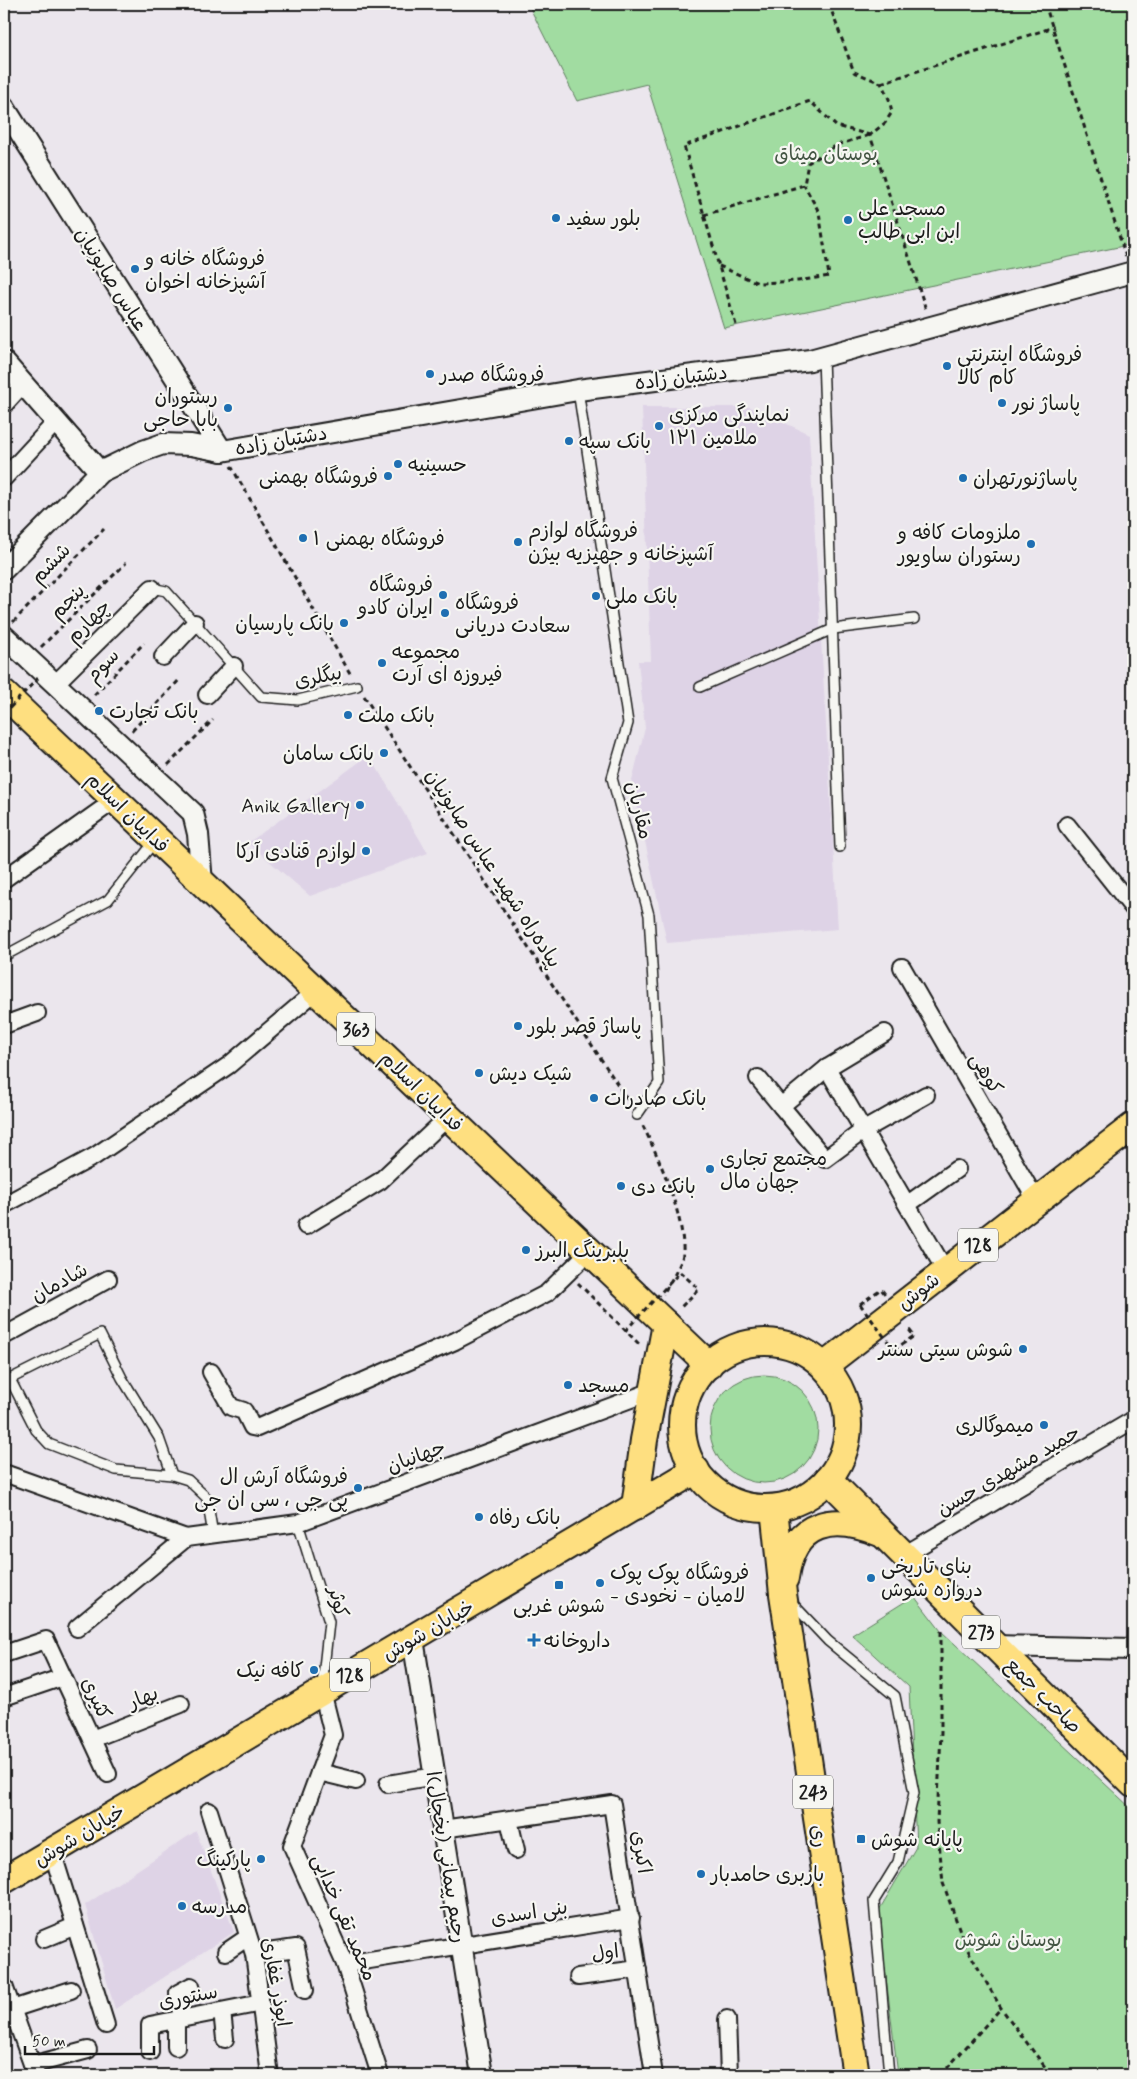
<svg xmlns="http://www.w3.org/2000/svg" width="1137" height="2079" font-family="Mynerve,'Playpen Sans Arabic',sans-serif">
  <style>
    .built { fill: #ded3e6 }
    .green { fill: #a1dca1; stroke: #5e7c5e }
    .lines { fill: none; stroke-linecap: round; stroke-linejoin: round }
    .service-casing { stroke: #1c1c1c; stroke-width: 12 }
    .minor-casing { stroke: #1c1c1c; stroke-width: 20 }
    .tertiary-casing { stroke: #1c1c1c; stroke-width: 24 }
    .primary-casing { stroke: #1c1c1c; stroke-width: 30 }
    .path { stroke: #1c1c1c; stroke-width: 3; stroke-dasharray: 5 4; stroke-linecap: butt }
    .service { stroke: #f6f6f2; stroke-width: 9 }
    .minor { stroke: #f6f6f2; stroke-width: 16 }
    .tertiary { stroke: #f6f6f2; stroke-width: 20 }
    .primary { stroke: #fedf80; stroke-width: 26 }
    .path-bridge { stroke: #1c1c1c; stroke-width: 3; stroke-dasharray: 5 4; stroke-linecap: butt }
    .poi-dot { fill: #1f6fb2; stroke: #f6f6f2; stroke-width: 2 }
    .labels { text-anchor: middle; stroke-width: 4.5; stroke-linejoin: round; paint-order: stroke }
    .shield { fill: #f6f6f2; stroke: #5d5d5c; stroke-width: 1 }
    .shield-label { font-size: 19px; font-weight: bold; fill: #1c1c1c }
    .park-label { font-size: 20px; fill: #445644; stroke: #f6f6f2 }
    .poi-label { font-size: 20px; fill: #1c1c1c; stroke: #f6f6f2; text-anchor: start }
    .street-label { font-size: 20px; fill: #1c1c1c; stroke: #f6f6f2 }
  </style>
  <rect width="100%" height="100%" fill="#ebe6ed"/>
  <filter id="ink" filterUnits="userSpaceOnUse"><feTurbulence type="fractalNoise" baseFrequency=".02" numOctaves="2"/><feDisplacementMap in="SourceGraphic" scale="10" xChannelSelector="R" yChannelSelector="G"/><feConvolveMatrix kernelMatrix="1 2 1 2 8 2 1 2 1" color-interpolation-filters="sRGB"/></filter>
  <g filter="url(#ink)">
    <g class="built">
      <path d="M642,407H750L809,434L838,929L667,943L632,781L645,728L638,661H651Z"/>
      <path d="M369,755L428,853L310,896L248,843Z"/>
      <path d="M196,1831L234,1932L115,2009L85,1905Z"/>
    </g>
    <g class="green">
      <path d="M528,4H1133V244L724,328L647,84L577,101Z"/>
      <circle cx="764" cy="1429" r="54"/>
      <path d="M914,1596L941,1631L1133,1810V2075H898L878,1912L916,1847L909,1687L852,1635Z"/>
    </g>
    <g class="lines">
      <defs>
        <g id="service">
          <path d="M823,357L840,847"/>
          <path d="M578,390L628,723L612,778L649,915L659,1083L637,1115"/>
          <path d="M152,588L166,591L261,697L298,700L357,686"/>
          <path d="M700,687L833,629L914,619"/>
          <path d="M4,956L108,900L155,841"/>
          <path d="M172,1475L159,1438L122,1378L100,1334L10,1379L36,1430L49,1444L116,1470L172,1475L188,1480L207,1498L213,1535"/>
          <path d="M298,1523L329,1622L322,1686"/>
          <path d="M792,1603L828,1641L895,1696L914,1793L898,1862L874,1901L889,2075"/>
        </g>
        <g id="minor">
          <path d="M4,405L23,384"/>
          <path d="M4,478L55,423"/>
          <path d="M163,657L195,623"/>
          <path d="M55,684L152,588"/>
          <path d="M207,695L234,666"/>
          <path d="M1067,825L1133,908"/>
          <path d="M4,879L115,800"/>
          <path d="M902,967L1036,1200"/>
          <path d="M4,1025L37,1013"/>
          <path d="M885,1033L827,1068L781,1106L825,1159L864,1130L926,1095"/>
          <path d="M827,1068L945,1270"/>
          <path d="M758,1078L781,1106"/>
          <path d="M908,1204L957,1169"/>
          <path d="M4,1205L95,1156L229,1065L316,991"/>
          <path d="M306,1226L380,1181L448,1117"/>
          <path d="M4,1336L108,1279"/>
          <path d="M211,1372L231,1407L244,1411L252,1427L257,1428L455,1341L547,1293L590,1251"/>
          <path d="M4,1473L186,1538L298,1523L655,1390"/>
          <path d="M904,1555L1133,1420"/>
          <path d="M77,1628L186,1538"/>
          <path d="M4,1654L46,1640L108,1774"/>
          <path d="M322,1691L333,1735L292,1846L345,1964L380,2075"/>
          <path d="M4,1697L63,1677"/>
          <path d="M92,1739L181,1704"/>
          <path d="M319,1772L356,1781"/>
          <path d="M388,1784L435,1776"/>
          <path d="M209,1811L254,1954L270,2075"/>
          <path d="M509,1820L516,1850"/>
          <path d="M443,1829L612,1804L654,2075"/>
          <path d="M52,1851L106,2025"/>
          <path d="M44,1939L75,1926"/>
          <path d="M226,1952L248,1937"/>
          <path d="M254,1954L296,1948L305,1990"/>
          <path d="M345,1964L631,1918"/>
          <path d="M578,1977L638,1969"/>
          <path d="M4,1986L36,2075"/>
          <path d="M12,2009L71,1990"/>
          <path d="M222,2011L225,2039"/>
          <path d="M182,2018L178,1993L191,1986"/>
          <path d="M727,2019L729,2075"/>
          <path d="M176,2020V2047"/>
          <path d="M150,2052V2025L261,2003"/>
          <path d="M32,2065L88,2050"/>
        </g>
        <g id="tertiary">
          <path d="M4,107L222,451"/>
          <path d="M4,362L100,472"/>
          <path d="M4,569L100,472L143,451L163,444L191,445L222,451L578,390L810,360L1133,272"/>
          <path d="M4,636L193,813L198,834L202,883"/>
          <path d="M413,1639L482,2075"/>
          <path d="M995,1646L1133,1649"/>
        </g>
        <g id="primary">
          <path d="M4,694L709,1365"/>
          <circle cx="765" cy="1425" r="83"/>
          <path d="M824,1366L1133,1126"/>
          <path d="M828,1479L1133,1784"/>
          <path d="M635,1507L644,1440L666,1324"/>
          <path d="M774,1508L783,1594L856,2075"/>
          <path d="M785,1578C793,1520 834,1514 880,1533"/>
          <path d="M4,1880L696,1470"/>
        </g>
      </defs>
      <use href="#service" class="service-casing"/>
      <use href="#minor" class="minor-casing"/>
      <use href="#tertiary" class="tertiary-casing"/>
      <use href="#primary" class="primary-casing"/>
      <g class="path">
        <path d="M829,4L854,72L881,83L889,99L892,112L885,123L870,135L926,310"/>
        <path d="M1045,4L1126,257"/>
        <path d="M881,83L1054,27"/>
        <path d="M704,215L804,185L808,163L837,145L870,135"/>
        <path d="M719,266L758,283L798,281L829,276L819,212L804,185"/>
        <path d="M736,325L684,146L810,101L836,126L870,135"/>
        <path d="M231,466L351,675"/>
        <path d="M13,622L104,529"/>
        <path d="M41,647L126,563"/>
        <path d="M94,695L144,643"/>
        <path d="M364,696L631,1105"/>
        <path d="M132,731L180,679"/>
        <path d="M168,765L213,720"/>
        <path d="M643,1126C659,1158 685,1217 683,1253C683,1263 668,1285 663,1294"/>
        <path d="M680,1272L699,1289L680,1308"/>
        <path d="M578,1283L641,1346"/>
        <path d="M860,1304L881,1289L885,1294"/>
        <path d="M894,1350L914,1336L907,1327"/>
        <path d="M941,1631V1732L937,1822L943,1883L965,1945L1001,2008L1051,2075"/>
        <path d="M941,2075L1001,2008"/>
      </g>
      <use href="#service" class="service"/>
      <use href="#minor" class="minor"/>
      <use href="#tertiary" class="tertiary"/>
      <use href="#primary" class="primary"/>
      <g class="path-bridge">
        <path d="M4,714L38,678"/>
        <path d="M860,1304L894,1350"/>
        <path d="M625,1331L680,1272"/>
      </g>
    </g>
  </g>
  <g class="poi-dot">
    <circle cx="556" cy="218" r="5"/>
    <circle cx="848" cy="220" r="5"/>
    <circle cx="135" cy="269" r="5"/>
    <circle cx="947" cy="366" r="5"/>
    <circle cx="430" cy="374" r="5"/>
    <circle cx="1002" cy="403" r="5"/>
    <circle cx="228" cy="408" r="5"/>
    <circle cx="659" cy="426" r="5"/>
    <circle cx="569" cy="441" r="5"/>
    <circle cx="398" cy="464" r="5"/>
    <circle cx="388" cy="476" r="5"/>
    <circle cx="963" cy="478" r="5"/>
    <circle cx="303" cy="538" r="5"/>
    <circle cx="518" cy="542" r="5"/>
    <circle cx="1031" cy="544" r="5"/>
    <circle cx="443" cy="595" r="5"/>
    <circle cx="596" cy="596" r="5"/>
    <circle cx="445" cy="613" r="5"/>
    <circle cx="344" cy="623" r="5"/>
    <circle cx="382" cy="663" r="5"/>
    <circle cx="99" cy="711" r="5"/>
    <circle cx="348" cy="715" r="5"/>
    <circle cx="384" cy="753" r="5"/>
    <circle cx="360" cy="805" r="5"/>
    <circle cx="366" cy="851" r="5"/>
    <circle cx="518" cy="1026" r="5"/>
    <circle cx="479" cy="1073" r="5"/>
    <circle cx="594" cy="1098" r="5"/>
    <circle cx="710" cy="1169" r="5"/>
    <circle cx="621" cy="1186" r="5"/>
    <circle cx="526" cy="1250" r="5"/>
    <circle cx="1023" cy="1349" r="5"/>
    <circle cx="568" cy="1385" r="5"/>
    <circle cx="1044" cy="1425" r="5"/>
    <circle cx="358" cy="1488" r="5"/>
    <circle cx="479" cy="1517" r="5"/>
    <circle cx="871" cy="1578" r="5"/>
    <circle cx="600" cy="1583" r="5"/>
    <rect x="554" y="1580" width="10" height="10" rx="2.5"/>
    <path d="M531.5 1632.5h5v5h5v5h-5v5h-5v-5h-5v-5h5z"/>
    <circle cx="314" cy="1670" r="5"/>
    <rect x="856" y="1834" width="10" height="10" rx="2.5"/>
    <circle cx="261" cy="1859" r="5"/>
    <circle cx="701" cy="1874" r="5"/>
    <circle cx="182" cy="1906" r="5"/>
  </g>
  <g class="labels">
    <g class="shield">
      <rect x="337" y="1012.5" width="38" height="33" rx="4"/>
      <rect x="958" y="1228.5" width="40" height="33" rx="4"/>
      <rect x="962" y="1615.5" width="38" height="33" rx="4"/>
      <rect x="330" y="1658.5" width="40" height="33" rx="4"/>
      <rect x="793" y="1775.5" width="40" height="33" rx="4"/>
    </g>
    <g class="shield-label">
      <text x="356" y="1036">363</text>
      <text x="978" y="1252">128</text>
      <text x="981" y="1639">273</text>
      <text x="350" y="1682">128</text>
      <text x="813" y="1799">243</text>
    </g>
    <g class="park-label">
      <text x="826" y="160">بوستان میثاق</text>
      <text x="1008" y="1946">بوستان شوش</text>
    </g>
    <g class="poi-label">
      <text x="858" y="215">مسجد علی<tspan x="858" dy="23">ابن ابی طالب</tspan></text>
      <text x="566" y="225">بلور سفید</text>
      <text x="145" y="265">فروشگاه خانه و<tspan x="145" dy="23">آشپزخانه اخوان</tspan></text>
      <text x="957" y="361">فروشگاه اینترنتی<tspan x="957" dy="23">کام کالا</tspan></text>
      <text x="440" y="381">فروشگاه صدر</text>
      <text x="218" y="403" text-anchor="end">رستوران<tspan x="218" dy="23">بابا حاجی</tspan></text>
      <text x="1012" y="410">پاساژ نور</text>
      <text x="669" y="421">نمایندگی مرکزی<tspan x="669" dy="23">ملامین ۱۲۱</tspan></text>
      <text x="579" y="448">بانک سپه</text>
      <text x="408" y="471">حسینیه</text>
      <text x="378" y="483" text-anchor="end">فروشگاه بهمنی</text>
      <text x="973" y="485">پاساژنورتهران</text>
      <text x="528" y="537">فروشگاه لوازم<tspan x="528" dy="23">آشپزخانه و جهیزیه بیژن</tspan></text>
      <text x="1021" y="539" text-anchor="end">ملزومات کافه و<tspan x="1021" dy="23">رستوران ساویور</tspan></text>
      <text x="313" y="545">فروشگاه بهمنی ۱</text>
      <text x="433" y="591" text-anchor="end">فروشگاه<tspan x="433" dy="23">ایران کادو</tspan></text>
      <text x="606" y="603">بانک ملی</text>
      <text x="455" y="609">فروشگاه<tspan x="455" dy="23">سعادت دریانی</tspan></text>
      <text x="334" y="630" text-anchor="end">بانک پارسیان</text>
      <text x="392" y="658">مجموعه<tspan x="392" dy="23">فیروزه ای آرت</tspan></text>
      <text x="109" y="718">بانک تجارت</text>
      <text x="358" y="722">بانک ملت</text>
      <text x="374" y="760" text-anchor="end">بانک سامان</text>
      <text x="350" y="812" text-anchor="end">Anik Gallery</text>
      <text x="356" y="858" text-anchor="end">لوازم قنادی آرکا</text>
      <text x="528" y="1033">پاساژ قصر بلور</text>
      <text x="489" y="1080">شیک دیش</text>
      <text x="604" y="1105">بانک صادرات</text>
      <text x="720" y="1165">مجتمع تجاری<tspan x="720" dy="23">جهان مال</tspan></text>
      <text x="631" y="1193">بانک دی</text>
      <text x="536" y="1257">بلبرینگ البرز</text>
      <text x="1013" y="1356" text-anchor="end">شوش سیتی سنتر</text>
      <text x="578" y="1392">مسجد</text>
      <text x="1034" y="1432" text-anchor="end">میموگالری</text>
      <text x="348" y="1483" text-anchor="end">فروشگاه آرش ال<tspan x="348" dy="23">پی جی ، سی ان جی</tspan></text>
      <text x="489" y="1524">بانک رفاه</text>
      <text x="881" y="1573">بنای تاریخی<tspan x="881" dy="23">دروازه شوش</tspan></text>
      <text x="610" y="1579">فروشگاه پوک پوک<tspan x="610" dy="23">- لاميان - نخودی</tspan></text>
      <text x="559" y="1612" text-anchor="middle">شوش غربی</text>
      <text x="544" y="1647">داروخانه</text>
      <text x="304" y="1677" text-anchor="end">کافه نیک</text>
      <text x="871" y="1846">پایانه شوش</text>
      <text x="251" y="1866" text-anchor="end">پارکینگ</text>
      <text x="711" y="1881">باربری حامدبار</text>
      <text x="192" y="1913">مدرسه</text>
    </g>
    <g class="street-label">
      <text transform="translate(112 279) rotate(58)" y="7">عباس صابونیان</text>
      <text transform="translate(681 377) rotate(-7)" y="7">دشتبان زاده</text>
      <text transform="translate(281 440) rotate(-10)" y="7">دشتبان زاده</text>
      <text transform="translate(50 563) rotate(-46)" y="7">ششم</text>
      <text transform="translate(67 601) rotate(-45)" y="7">پنجم</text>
      <text transform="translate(88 621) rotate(-45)" y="7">چهارم</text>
      <text transform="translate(102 665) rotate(-46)" y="7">سوم</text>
      <text transform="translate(318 676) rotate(-11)" y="7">بیگلری</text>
      <text transform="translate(640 810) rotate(76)" y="7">مقاریان</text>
      <text transform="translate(128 812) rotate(44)" y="7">فداییان اسلام</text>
      <text transform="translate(494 868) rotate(57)" y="7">پیاده‌راه شهید عباس صابونیان</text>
      <text transform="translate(987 1073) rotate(60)" y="7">کوهی</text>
      <text transform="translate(422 1091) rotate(44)" y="7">فداییان اسلام</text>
      <text transform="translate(59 1282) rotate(-29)" y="7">شادمان</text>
      <text transform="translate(918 1291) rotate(-38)" y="7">شوش</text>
      <text transform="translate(416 1456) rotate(-20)" y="7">جهانیان</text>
      <text transform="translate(1008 1470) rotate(-30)" y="7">حمید مشهدی حسن</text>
      <text transform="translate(339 1602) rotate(77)" y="7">کوثر</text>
      <text transform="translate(428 1630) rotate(-30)" y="7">خیابان شوش</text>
      <text transform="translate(1044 1695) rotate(45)" y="7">صاحب جمع</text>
      <text transform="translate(143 1697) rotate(-22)" y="7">بهار</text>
      <text transform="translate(97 1698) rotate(65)" y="7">کثیری</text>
      <text transform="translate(79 1835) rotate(-31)" y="7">خیابان شوش</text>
      <text transform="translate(820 1836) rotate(81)" y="7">ری</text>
      <text transform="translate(642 1852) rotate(81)" y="7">اکبری</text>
      <text transform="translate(447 1857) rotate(81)" y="7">رحیم پیمانی (یخچال)ا</text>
      <text transform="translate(529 1912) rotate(-9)" y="7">بنی اسدی</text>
      <text transform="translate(345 1917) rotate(67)" y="7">محمد تقی خدایی</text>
      <text transform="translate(605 1952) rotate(-7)" y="7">اول</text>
      <text transform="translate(277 1982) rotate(80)" y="7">ابوذر غفاری</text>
      <text transform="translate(188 1996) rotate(-11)" y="7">سنتوری</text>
    </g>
  </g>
  <rect width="1137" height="2079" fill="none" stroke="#f6f6f2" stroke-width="20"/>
  <rect x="10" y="10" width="1117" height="2059" fill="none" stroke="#1c1c1c" stroke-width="2" filter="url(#ink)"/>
  <path d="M25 2046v8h129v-8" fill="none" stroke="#1c1c1c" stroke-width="2.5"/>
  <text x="32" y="2046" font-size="15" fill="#1c1c1c" stroke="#f6f6f2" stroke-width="4" paint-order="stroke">50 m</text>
</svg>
